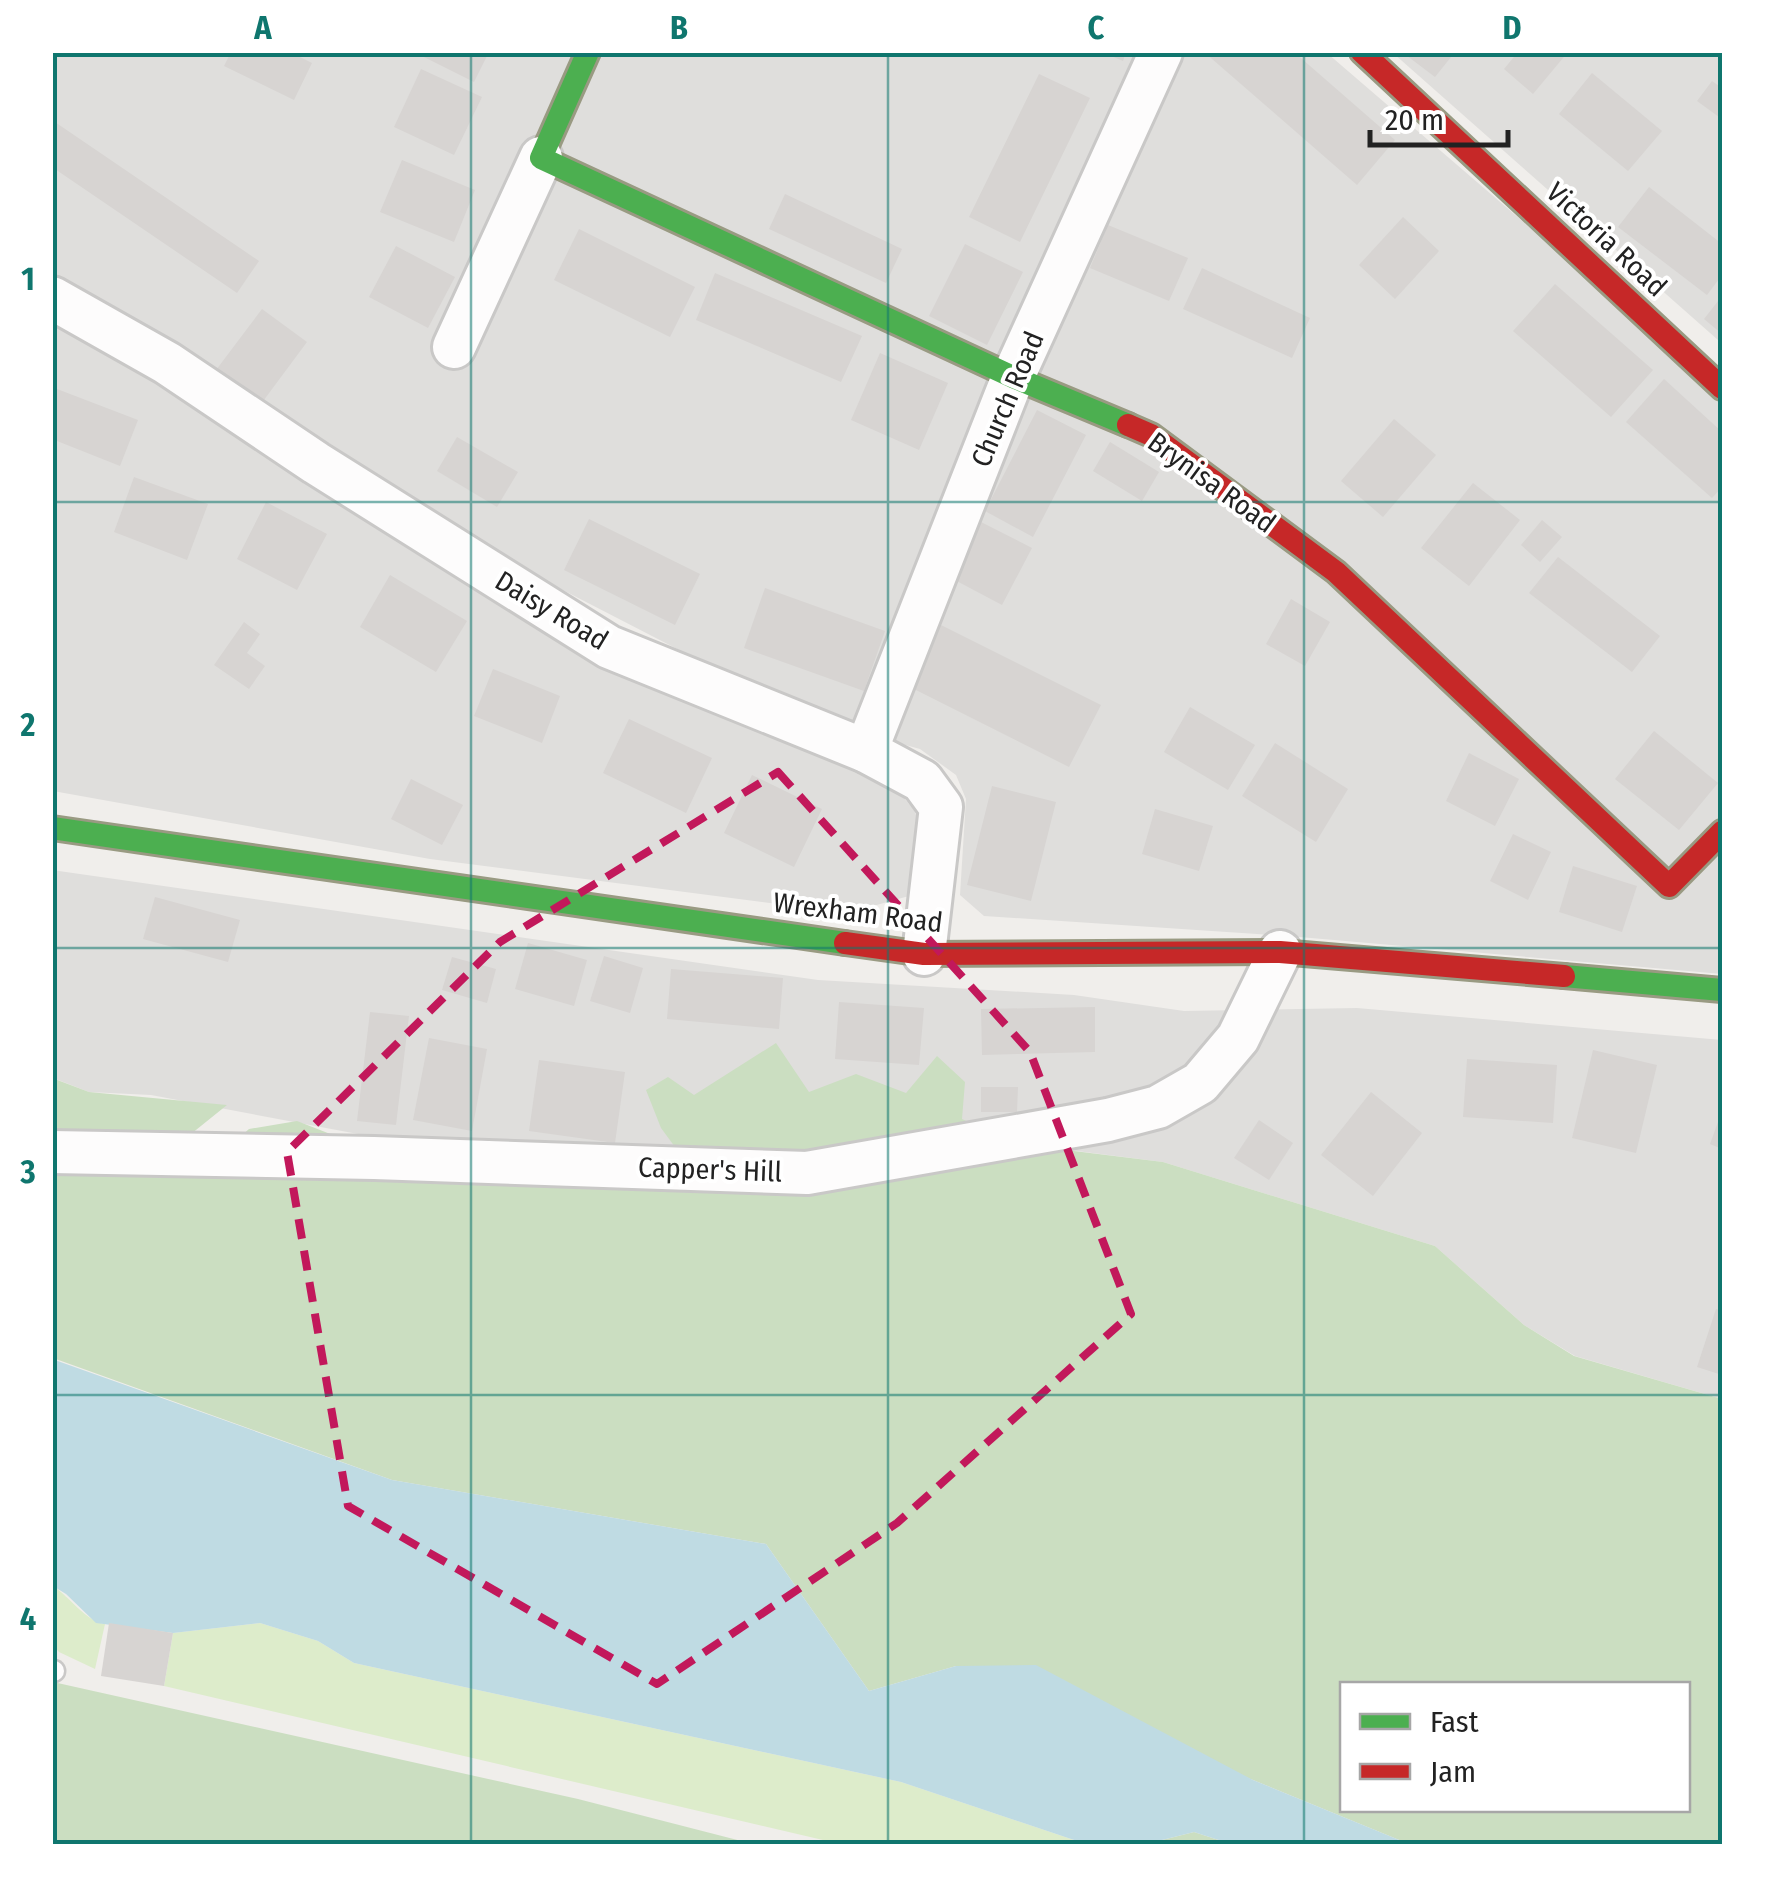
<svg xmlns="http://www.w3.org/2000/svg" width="1775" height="1897" font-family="'Fira Sans Condensed',sans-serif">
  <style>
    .residential { fill: #dfdedc }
    .grass { fill: #ddeccb }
    .forest { fill: #cbdec1; fill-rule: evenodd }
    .water { fill: #bfdbe3 }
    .building { fill: #d7d4d2 }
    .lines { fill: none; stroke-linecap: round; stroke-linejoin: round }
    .lane-casing { stroke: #c9c8c7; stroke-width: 25 }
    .street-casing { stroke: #c9c8c7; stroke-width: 48 }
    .fast-casing { stroke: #999a82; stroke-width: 28 }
    .jam-casing { stroke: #999a82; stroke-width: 28 }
    .lane { stroke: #fdfcfc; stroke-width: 20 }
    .street { stroke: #fdfcfc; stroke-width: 42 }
    .fast { stroke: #4caf50; stroke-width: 22 }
    .jam { stroke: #c62828; stroke-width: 22 }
    .marked { fill: none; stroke: #c2185b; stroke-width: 8; stroke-dasharray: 20 12; stroke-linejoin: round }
    .grid { fill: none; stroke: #0f766e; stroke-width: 2.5; stroke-opacity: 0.55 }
    .labels { text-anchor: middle; stroke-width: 8; stroke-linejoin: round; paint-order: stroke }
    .street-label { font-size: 28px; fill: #222; stroke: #fff }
    .neatline { fill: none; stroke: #0f766e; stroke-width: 4 }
    .grid-label { font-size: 32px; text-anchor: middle; font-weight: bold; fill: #0f766e }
  </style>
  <rect width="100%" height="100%" fill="#f0eeeb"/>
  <g class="residential">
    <path d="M53,53H1327L1621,306L1722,400V974L1288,936L984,916L960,895L966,799L956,775L920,749L815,720L493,554L53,279Z"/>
    <path d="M1393,53H1722V344L1718,340Z"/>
    <path d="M52,315L663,686L898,791L915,811L920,831L916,894L848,913L430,859L53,791Z"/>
    <path d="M52,870L818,980L1074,995L1184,1011L1357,1008L1722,1040V1399L1575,1356L1524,1325L1435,1246L1163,1162L848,1122L641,1152L374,1137L151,1095L89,1092L53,1078Z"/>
  </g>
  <g class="grass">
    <path d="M53,1586C70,1597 85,1621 105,1624L95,1669L59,1652L53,1645Z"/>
    <path d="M260,1623L318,1641L354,1663L901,1782L1086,1844H840L164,1686L173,1633Z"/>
  </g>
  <g class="forest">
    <path d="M776,1043L809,1092L856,1074L906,1093L937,1056L965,1082L962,1119L1017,1144L1163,1162L1435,1246L1524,1325L1574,1356L1722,1399V1844H1409L1253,1780L956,1666L869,1691L766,1544L392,1480L53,1358L52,1078L89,1092L227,1105L191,1134L207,1166L249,1129L297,1121L338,1137L411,1180L443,1139L657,1185L700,1181L661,1128L646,1090L668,1077L694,1095ZM1342,1684H1688V1810H1342Z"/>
    <path d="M53,1682L578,1799L753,1844H53Z"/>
    <path d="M1194,1832L1231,1844H1146Z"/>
  </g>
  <path class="water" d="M52,1359L392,1480L766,1544L869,1691L956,1666L1036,1665L1253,1780L1409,1844H1231L1194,1832L1146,1844H1086L901,1782L354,1663L318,1641L260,1623L173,1633L96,1623L66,1594L53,1586Z"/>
  <g class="building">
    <path d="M231,52H290L312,63L294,100L224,66Z"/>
    <path d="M414,52H489L474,82Z"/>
    <path d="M1102,52H1126L1123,61Z"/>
    <path d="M1204,52H1294L1395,140L1357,185Z"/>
    <path d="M1402,52H1455L1435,77Z"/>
    <path d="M1518,52H1568L1533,94L1504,69Z"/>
    <path d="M421,69L482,97L454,155L394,127Z"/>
    <path d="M1592,73L1662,131L1628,171L1559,114Z"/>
    <path d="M1039,74L1090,98L1020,242L969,217Z"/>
    <path d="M1712,81L1722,88V112L1719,117L1697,101Z"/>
    <path d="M52,120L259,261L237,293L52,167Z"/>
    <path d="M402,160L475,190L454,242L380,212Z"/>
    <path d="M1649,187L1722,244V275L1707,295L1618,227Z"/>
    <path d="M785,194L902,249L886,283L769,229Z"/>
    <path d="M1403,217L1439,251L1395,299L1359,265Z"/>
    <path d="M1108,225L1188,258L1169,301L1090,268Z"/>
    <path d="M579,229L695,287L670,337L554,280Z"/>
    <path d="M965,244L1023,272L987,345L929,316Z"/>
    <path d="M396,246L455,277L428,328L369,297Z"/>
    <path d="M1202,268L1310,318L1292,358L1183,309Z"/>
    <path d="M715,273L862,336L841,382L696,320Z"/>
    <path d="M1555,284L1653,370L1611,417L1513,331Z"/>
    <path d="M1722,296V334L1704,319Z"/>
    <path d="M262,309L307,342L255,412L210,378Z"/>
    <path d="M880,353L948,383L919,450L851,420Z"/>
    <path d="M1664,379L1722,432V487L1712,498L1626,422Z"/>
    <path d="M57,389L138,420L120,466L52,439V401Z"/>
    <path d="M1037,410L1086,435L1033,537L985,511Z"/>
    <path d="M1394,419L1436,455L1383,517L1341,481Z"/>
    <path d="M457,437L518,472L497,507L437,471Z"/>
    <path d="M1110,442L1159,472L1142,501L1093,471Z"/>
    <path d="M134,477L208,504L187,560L114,532Z"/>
    <path d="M1473,483L1520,520L1469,586L1421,548Z"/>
    <path d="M266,502L327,534L297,590L237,559Z"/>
    <path d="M589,519L700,574L675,625L564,570Z"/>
    <path d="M1542,520L1562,537L1540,562L1521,545Z"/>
    <path d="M981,522L1032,548L1002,605L951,578Z"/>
    <path d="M1558,557L1660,636L1632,672L1529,593Z"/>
    <path d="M390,575L467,621L436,672L360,627Z"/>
    <path d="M765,588L885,631L864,691L744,648Z"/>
    <path d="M1291,599L1330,622L1305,666L1266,644Z"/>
    <path d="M933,621L1101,705L1069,767L902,683Z"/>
    <path d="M244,622L260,634L247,653L265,666L249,689L214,665Z"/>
    <path d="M493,669L560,696L542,743L474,716Z"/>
    <path d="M1190,707L1255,745L1228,790L1164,752Z"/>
    <path d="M629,719L712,758L686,813L603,773Z"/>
    <path d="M1654,731L1718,783L1679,830L1615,779Z"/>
    <path d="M1275,743L1348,789L1316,842L1242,796Z"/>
    <path d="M1469,753L1519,779L1495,826L1446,801Z"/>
    <path d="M752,775L822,809L794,867L724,833Z"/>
    <path d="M411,779L463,805L442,845L391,819Z"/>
    <path d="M992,786L1056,802L1031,901L967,885Z"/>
    <path d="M1155,809L1213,826L1199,871L1142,854Z"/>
    <path d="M1513,834L1551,852L1528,900L1490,881Z"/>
    <path d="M1573,866L1637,886L1622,932L1559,912Z"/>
    <path d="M155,897L240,920L228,962L143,939Z"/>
    <path d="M528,943L587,960L574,1006L515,989Z"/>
    <path d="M604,956L643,968L630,1013L590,1001Z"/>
    <path d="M452,957L496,969L487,1003L442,990Z"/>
    <path d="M671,969L783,978L779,1029L667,1019Z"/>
    <path d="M839,1002L924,1008L919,1065L835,1059Z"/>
    <path d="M1095,1007V1052L982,1055L981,1009Z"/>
    <path d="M370,1012L409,1016L396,1125L357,1121Z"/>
    <path d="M429,1038L487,1049L472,1131L413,1120Z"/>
    <path d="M1593,1050L1657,1065L1636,1153L1572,1138Z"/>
    <path d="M1467,1059L1557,1065L1553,1123L1463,1117Z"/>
    <path d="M539,1060L625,1072L615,1143L529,1131Z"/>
    <path d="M981,1087H1018L1017,1112H981Z"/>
    <path d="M1371,1092L1422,1133L1373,1196L1321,1155Z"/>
    <path d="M1722,1111V1149L1710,1144Z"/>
    <path d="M1259,1120L1293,1143L1269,1180L1234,1158Z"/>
    <path d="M1716,1309L1722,1311V1375L1697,1367Z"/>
    <path d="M109,1623L173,1633L164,1686L101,1676Z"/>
  </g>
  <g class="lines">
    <defs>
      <path id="lane" d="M52,1671H54"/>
      <g id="street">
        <path d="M52,298L167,363L316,463L609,647L866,751L922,781L941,807L924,954"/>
        <path d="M454,347L541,158"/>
        <path d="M866,751L1013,377L1161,52"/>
        <path d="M52,1152L374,1158L807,1173L1108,1120L1158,1107L1200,1083L1238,1038L1280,952"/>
      </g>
      <g id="fast">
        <path d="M588,52L541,158L1013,377L1128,425"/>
        <path d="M52,828L845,943"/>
        <path d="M1564,976L1722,990"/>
      </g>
      <g id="jam">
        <path d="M1362,52L1722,388"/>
        <path d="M1128,425L1151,435L1336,572L1669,886L1722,832"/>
        <path d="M845,943L924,954L1280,952L1564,976"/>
      </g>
    </defs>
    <use href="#lane" class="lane-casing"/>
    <use href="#street" class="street-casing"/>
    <use href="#fast" class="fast-casing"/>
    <use href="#jam" class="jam-casing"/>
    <use href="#lane" class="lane"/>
    <use href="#street" class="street"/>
    <use href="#fast" class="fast"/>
    <use href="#jam" class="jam"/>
  </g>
  <path class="marked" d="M778,772L1030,1052L1131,1314L897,1523L657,1684L348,1506L287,1152L500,942Z"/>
  <path class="grid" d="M471,52V1844M888,52V1844M1304,52V1844M52,502H1722M52,948H1722M52,1395H1722"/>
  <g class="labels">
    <g class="street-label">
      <text transform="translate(1607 239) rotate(43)" y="10">Victoria Road</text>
      <text transform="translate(1007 399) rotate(-67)" y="10">Church Road</text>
      <text transform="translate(1212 482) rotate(36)" y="10">Brynisa Road</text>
      <text transform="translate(552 610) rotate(31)" y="10">Daisy Road</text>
      <text transform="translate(858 912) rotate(7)" y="10">Wrexham Road</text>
      <text transform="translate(710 1169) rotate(2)" y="10">Capper's Hill</text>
    </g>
  </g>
  <rect width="1775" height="1897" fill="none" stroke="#ffffff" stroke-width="110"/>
  <rect x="1340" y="1682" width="350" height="130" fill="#ffffff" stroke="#a7a7a7" stroke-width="2.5"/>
  <rect x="1360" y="1714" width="50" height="15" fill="#4caf50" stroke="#a7a7a7" stroke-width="2.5"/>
  <text x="1430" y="1732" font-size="30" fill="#222222">Fast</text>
  <rect x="1360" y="1764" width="50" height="15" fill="#c62828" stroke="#a7a7a7" stroke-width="2.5"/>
  <text x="1430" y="1782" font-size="30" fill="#222222">Jam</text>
  <path d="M1370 130v15h138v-15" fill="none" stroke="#222222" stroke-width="5"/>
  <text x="1385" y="130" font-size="30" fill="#222222" stroke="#ffffff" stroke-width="8" paint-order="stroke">20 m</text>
  <rect x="55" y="55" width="1665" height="1787" class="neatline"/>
  <g class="grid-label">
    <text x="263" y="39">A</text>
    <text x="679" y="39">B</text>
    <text x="1096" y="39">C</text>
    <text x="1512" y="39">D</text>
    <text x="28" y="290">1</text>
    <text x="28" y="736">2</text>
    <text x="28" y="1183">3</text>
    <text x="28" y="1630">4</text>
  </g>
</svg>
